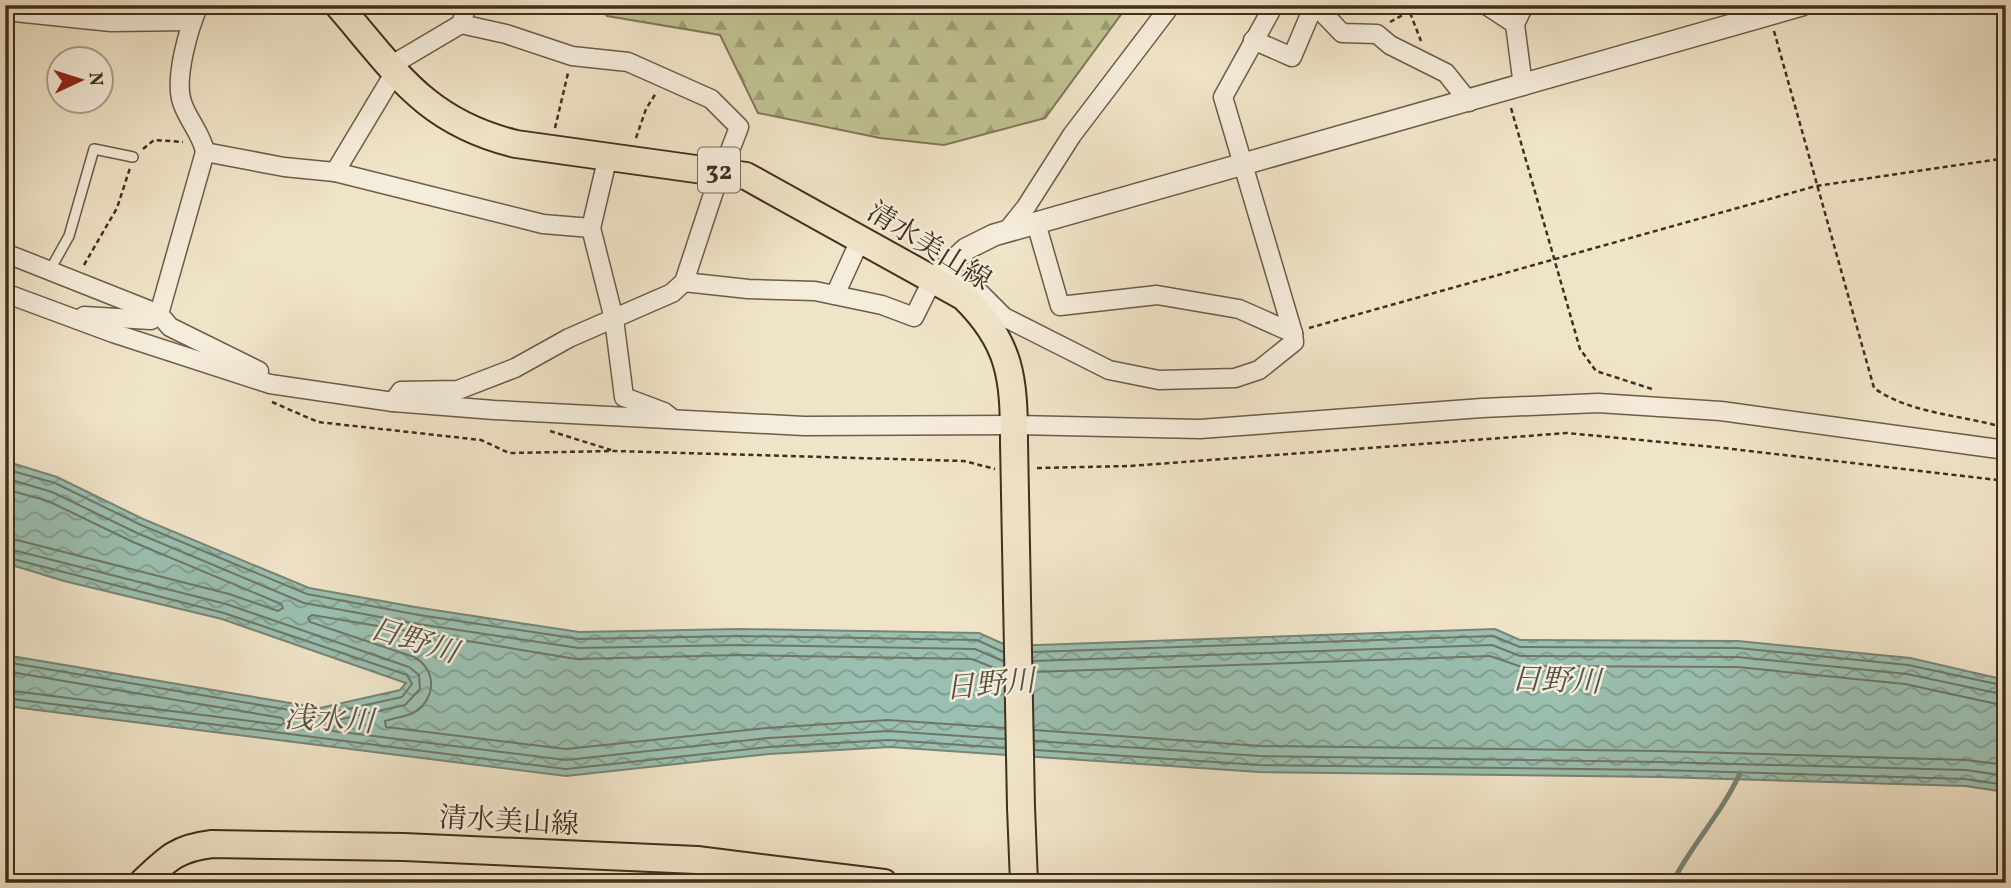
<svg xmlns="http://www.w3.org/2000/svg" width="2011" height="888" font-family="Vollkorn,'Noto Serif JP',serif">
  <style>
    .forest { fill: url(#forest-firs); stroke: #807858; stroke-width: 2 }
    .water { fill: url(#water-waves); stroke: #778575; stroke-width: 2 }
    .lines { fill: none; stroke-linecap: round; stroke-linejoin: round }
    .shore { stroke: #6e7766; stroke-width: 2 }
    .stream { stroke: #778575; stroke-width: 5 }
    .service-casing { stroke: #6c5c48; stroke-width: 12 }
    .minor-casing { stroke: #6c5c48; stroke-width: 21 }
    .tertiary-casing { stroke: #6c5c48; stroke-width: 24 }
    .primary-casing { stroke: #402f1d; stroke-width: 30 }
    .path { stroke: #402f1d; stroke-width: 2.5; stroke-dasharray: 5 3.5; stroke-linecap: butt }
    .service { stroke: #f5eddb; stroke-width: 9 }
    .minor { stroke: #f5eddb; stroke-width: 18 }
    .tertiary { stroke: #f5eddb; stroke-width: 21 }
    .primary { stroke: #f0e4c8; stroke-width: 26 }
    .primary-bridge-casing { stroke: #402f1d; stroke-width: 30; stroke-linecap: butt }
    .primary-bridge { stroke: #f0e4c8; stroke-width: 26 }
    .labels { text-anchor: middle; stroke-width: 5; stroke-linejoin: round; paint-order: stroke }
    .shield { fill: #f5eddb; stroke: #766856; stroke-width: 2 }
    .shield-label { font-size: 26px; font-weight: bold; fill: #402f1d }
    .street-label { font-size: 28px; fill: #402f1d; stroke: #f5eddb }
    .water-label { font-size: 30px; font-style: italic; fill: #575342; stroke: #f5eddb }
  </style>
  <defs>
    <pattern id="forest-firs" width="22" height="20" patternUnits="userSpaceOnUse" patternTransform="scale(1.75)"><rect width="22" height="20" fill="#c0c292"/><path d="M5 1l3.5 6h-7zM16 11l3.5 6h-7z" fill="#9d9e77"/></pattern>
    <pattern id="water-waves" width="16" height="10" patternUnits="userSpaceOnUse" patternTransform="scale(1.75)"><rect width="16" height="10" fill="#9bbfb0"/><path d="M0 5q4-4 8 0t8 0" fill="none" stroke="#809c8f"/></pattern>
  </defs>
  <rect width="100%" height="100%" fill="#f0e4c8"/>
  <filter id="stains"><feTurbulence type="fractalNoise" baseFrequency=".00286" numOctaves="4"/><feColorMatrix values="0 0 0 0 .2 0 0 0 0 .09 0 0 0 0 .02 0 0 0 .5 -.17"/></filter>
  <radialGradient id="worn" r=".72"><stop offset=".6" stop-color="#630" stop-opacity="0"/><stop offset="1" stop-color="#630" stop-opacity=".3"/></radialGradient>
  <path class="forest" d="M598,5H1128L1045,118L944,145L880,138L758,113L720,35L607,16Z"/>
  <path class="water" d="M5,461L57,477L143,519L309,588L421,608L579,632L740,629L979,633L1008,646L1495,629L1520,640L1738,641L1910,658L2006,680V792L1965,786L1659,777L1259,772L890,747L769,754L566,776L21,708L5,705V655L320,708L400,690L406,683L222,619L64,581L5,563Z"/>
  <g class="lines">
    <g class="shore">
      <path d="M5,469L55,483L141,525L307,594L419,615L579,639L740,636L977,640L1003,652"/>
      <path d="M5,478L52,492L137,533L304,603L418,624L579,648L740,645L975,649L1003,661"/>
      <path d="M5,489L48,501L133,542L281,604L283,608L278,611L229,594L5,537"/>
      <path d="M5,548L226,604L409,667L419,675L420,689L405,705L324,723L322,727L325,730L566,760L768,738L888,731L1005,739"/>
      <path d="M5,557L224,613L407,675L412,684L402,697L320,715L5,662"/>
      <path d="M1033,652L1493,636L1520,647L1738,648L1908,665L2006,686"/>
      <path d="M1033,661L1492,645L1520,656L1737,657L1907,674L2006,695"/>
      <path d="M5,671L282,718L285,722L281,725L5,690"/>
      <path d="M1004,672L972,659L740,655L576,659L312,615L308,618L310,622L414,657C438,670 436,700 413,713C404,717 394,718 385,721L386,727L566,749L767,728L888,720L1005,728"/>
      <path d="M1033,672L1490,656L1519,666L1737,667L1905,684L2006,706"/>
      <path d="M5,698L566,769L768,747L889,740L1005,748"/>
      <path d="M1034,730L1261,746L1659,751L1966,760L2006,765"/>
      <path d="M1035,741L1260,756L1659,762L1966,770L2006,776"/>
      <path d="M1035,750L1260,765L1659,770L1965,779L2006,785"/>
    </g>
    <path class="stream" d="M1672,883C1692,844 1722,813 1740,773"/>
    <defs>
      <path id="service" d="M50,270L69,236L94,149L133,157"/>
      <g id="minor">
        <path d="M199,5C189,27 174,78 182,102C187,119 202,134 205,152L159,314L170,327L259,371"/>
        <path d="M1315,5L1342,33L1377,34L1390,45L1446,73L1469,102"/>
        <path d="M1486,5L1515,24"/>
        <path d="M5,11L111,22L192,21"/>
        <path d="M461,24L506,34L572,56L628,62L711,99L739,127L724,166"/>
        <path d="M1253,40L1292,57L1314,5"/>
        <path d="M390,66L461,24L467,5"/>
        <path d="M1523,86L1515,24L1524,5"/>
        <path d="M205,152L284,167L335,172L389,82L397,74"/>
        <path d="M335,172L543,224L591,228L614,319L624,397L664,412L673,419"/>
        <path d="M1036,223L1060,306L1157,295L1239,309L1293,333L1223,97L1274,5"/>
        <path d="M591,228L608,156"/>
        <path d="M1006,232L1026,207L1072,135L1171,5"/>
        <path d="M5,253L159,314"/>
        <path d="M684,282L748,289L815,291L882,305L914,317L933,279H958L980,293L1004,317L1109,370L1159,380L1235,378L1259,370L1294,342L1293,333"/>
        <path d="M5,293L113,333L270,384L393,402L494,410L804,426L1014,425L1200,429L1482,408L1598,403L1721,411L2006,450"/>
        <path d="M835,295L861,238"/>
        <path d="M84,316L151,320L159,314"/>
        <path d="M393,402L401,391L458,390L515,368L569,338L672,293L684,282L721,170"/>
      </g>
      <path id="tertiary" d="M933,279L966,249L994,235L1802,5"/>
      <g id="primary">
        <path d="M338,5C396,72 425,122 516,144L746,176L964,297C1011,343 1014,378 1014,442"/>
        <path d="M1021,807L1024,883"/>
        <path d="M142,883C167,859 177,848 212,844L404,847L697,860L884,883"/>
      </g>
    </defs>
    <use href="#service" class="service-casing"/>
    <use href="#minor" class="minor-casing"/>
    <use href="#tertiary" class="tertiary-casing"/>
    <use href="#primary" class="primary-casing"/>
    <g class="path">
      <path d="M1407,5L1421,41"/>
      <path d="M1390,22L1421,5"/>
      <path d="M1774,31L1874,388C1910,414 1963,415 2006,428"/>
      <path d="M1511,108L1580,349L1596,371L1652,389"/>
      <path d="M555,128L568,73"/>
      <path d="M636,138L646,109L656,93"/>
      <path d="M143,149L154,140L183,142"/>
      <path d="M84,265L117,208L130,168"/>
      <path d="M1309,328L1816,186L2006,158"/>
      <path d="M272,402L318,422L481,440L509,453L614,451L964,461L995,469"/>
      <path d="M550,431L611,450"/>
      <path d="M1037,468L1130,466L1567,433L1724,448L2006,481"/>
    </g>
    <use href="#service" class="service"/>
    <use href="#minor" class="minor"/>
    <use href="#tertiary" class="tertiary"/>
    <use href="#primary" class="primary"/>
    <defs>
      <path id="primary-bridge" d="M1014,442L1021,807"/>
    </defs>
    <use href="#primary-bridge" class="primary-bridge-casing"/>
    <use href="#primary-bridge" class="primary-bridge"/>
  </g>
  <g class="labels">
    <rect class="shield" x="698" y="147.5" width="42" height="45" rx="5"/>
    <g class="shield-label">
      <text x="719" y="179">32</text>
    </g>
    <g class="street-label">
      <text transform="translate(930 245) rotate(32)" y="10">清水美山線</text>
      <text transform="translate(509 820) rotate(3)" y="10">清水美山線</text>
    </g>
    <g class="water-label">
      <text transform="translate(414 640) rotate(17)" y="10">日野川</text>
      <text transform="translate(1556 680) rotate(2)" y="10">日野川</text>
      <text transform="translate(990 684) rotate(-5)" y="10">日野川</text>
      <text transform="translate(329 719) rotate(3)" y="10">浅水川</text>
    </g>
  </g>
  <rect width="2011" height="888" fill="none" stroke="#f0e4c8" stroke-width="28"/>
  <rect x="7" y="7" width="1997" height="874" fill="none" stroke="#402f1d" stroke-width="3.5"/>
  <rect x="14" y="14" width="1983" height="860" fill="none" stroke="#402f1d" stroke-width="2"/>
  <g transform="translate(80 80) rotate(86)"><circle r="33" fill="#f5eddb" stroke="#ada18f" stroke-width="2"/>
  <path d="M0-5L12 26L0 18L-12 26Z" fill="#8f2418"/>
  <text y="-10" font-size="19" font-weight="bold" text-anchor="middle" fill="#402f1d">N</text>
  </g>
  <rect width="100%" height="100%" filter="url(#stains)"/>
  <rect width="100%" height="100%" fill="url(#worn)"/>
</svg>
